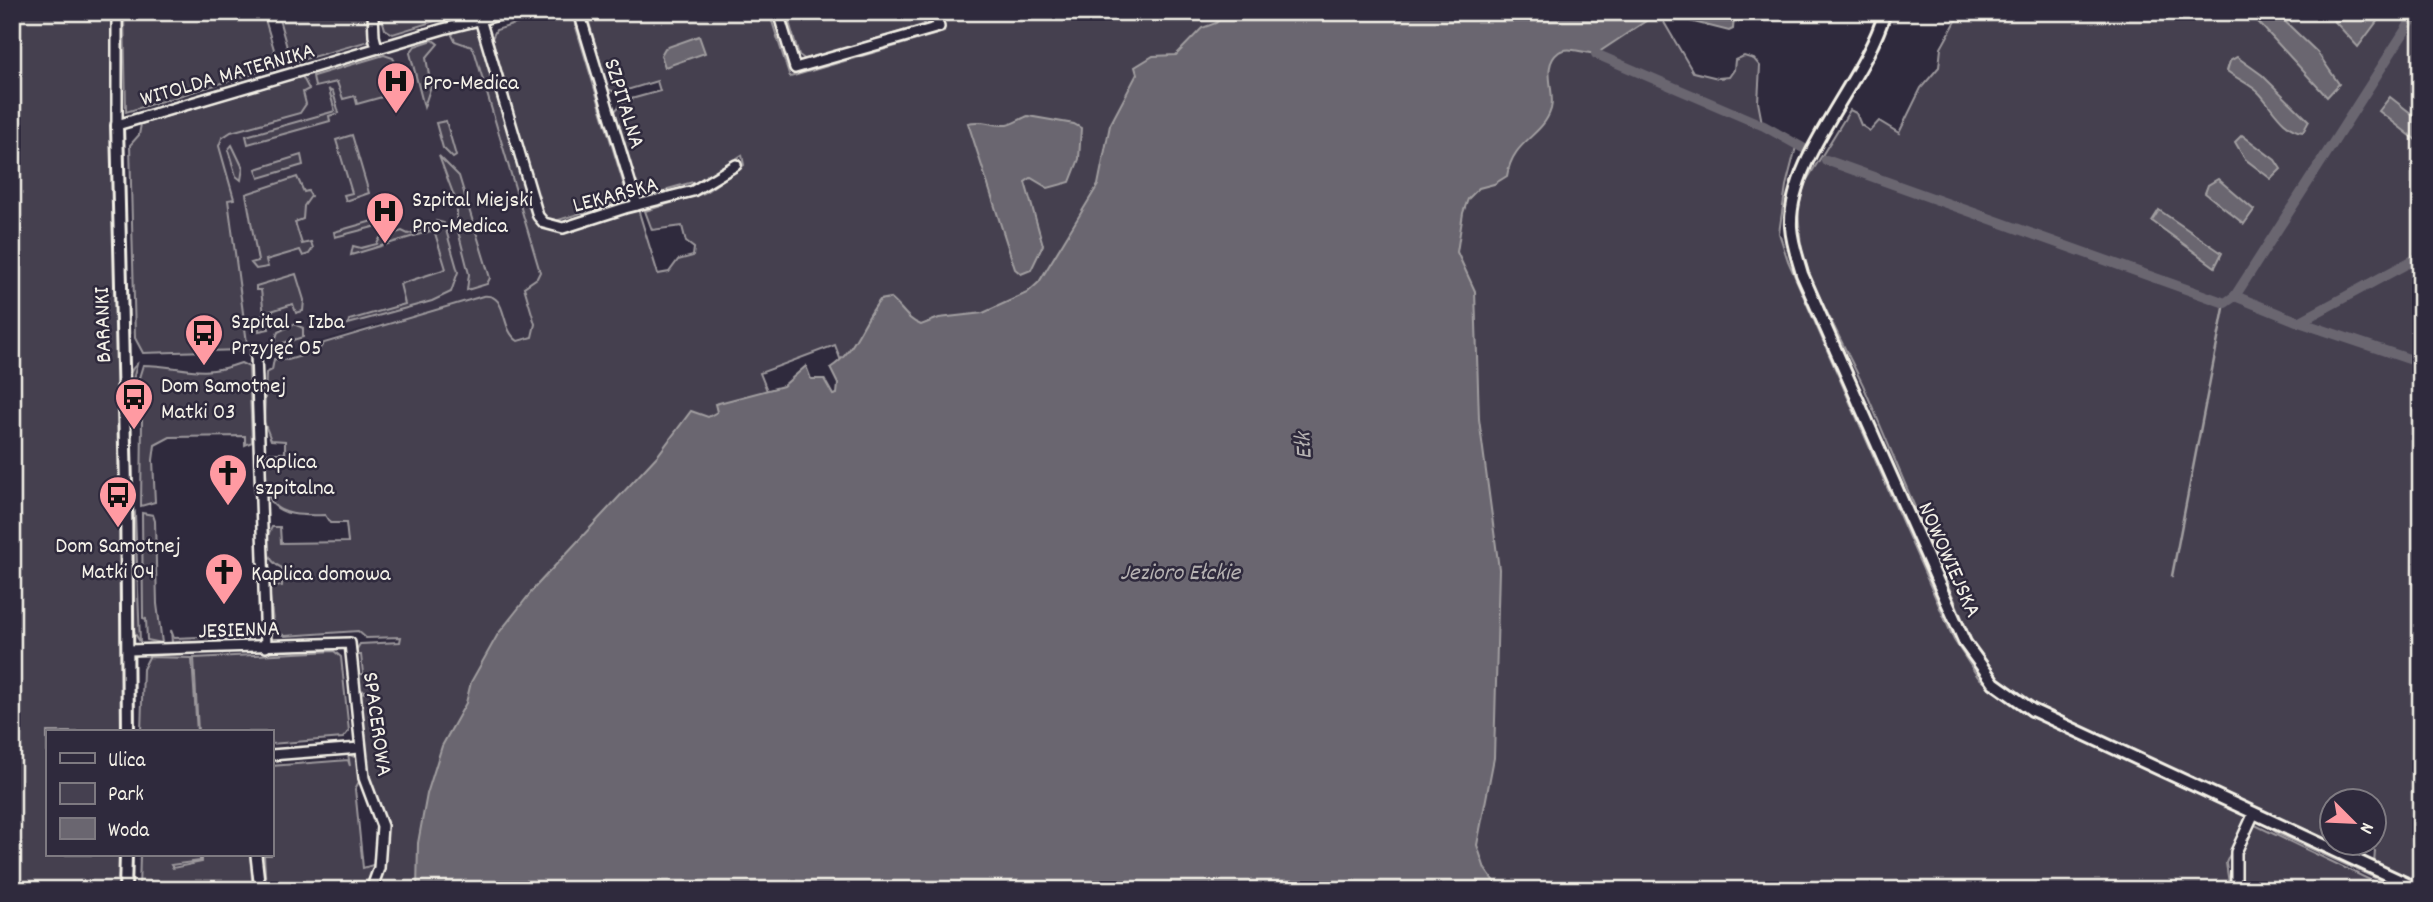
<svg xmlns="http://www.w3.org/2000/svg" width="2433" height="902" font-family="Dekko,sans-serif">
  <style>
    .built { fill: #3b3647 }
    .green { fill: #454050; stroke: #9c989c; stroke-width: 2; fill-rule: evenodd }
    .water { fill: #6a6670; stroke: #a19ea0; stroke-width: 2 }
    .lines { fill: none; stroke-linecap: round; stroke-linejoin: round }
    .stream { stroke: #a19ea0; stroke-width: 2.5 }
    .canal { stroke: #6a6670; stroke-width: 10 }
    .minor-casing { stroke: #f4f1e8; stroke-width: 14 }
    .tertiary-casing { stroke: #f4f1e8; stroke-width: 16 }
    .minor { stroke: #2f2a3d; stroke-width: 9 }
    .tertiary { stroke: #2f2a3d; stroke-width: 10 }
    .labels { text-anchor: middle; stroke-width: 5; stroke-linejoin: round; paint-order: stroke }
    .street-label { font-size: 23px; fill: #f4f1e8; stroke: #2f2a3d }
    .poi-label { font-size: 23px; fill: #f4f1e8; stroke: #2f2a3d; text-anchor: start }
    .water-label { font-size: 24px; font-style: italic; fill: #b6b2b2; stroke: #2f2a3d }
  </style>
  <rect width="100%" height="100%" fill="#2f2a3d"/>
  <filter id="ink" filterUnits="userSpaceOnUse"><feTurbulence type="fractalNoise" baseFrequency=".0143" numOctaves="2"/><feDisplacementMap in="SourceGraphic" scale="14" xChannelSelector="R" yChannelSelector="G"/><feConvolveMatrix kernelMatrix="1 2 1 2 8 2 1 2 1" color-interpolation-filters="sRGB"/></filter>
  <g filter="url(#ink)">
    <path class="built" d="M470,25L567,350L404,401L381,323L283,352L247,357L223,168L205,104Z"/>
    <g class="green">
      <path d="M12,12H113V194L121,497L118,507L123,570V732H47V855H120L119,890H12Z"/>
      <path d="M124,12H277L264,16L279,66L126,112Z"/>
      <path d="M277,12H366L372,32L369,41L298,61L290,58Z"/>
      <path d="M380,12H464L393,34L385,29Z"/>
      <path d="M554,12L572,14L626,192L621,201L552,222L543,217L492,38L496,30Z"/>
      <path d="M586,12H769L790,77L944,32L939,12H1316L1103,277L841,361L835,345L760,373L770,398L468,698L453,890H375L382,869L384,823L383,812L369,778L359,693L372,692L359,690L357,675L363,674L361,655H355V652L360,644L400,642L401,637L366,638L358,631L285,636L274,630L269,588L282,586V568C266,561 263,542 272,527H280L281,543L348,542L346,523H330L325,515C270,517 264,507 265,453H285V441L271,440L264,422L266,373L272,370L274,359L288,360L318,351L324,343L483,296C509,293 499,329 518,341L532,337L535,324L524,287L537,278L540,272L475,53L472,47L455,41L452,35L455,31L476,27L480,29L538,223L553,231H563L638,209L658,274L669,272L678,260L693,256L694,248L686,242L682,226L652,230L645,211L704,193L744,165L742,155L694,186L693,182L668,189L670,195L650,199L639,196L613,113L624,101L660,91L657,81L617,93L608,89Z"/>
      <path d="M786,12H928L929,15L923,25L806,60L799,55Z"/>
      <path d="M1658,12L1693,72L1718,78L1729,77L1734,70L1735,60L1744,56L1754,59L1760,66L1758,102L1763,128L1796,147L1786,186L1779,233L1788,261L1954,640L1978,677L2005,699L2048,723L2245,813L2247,817L2226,863L2230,890H1471L1408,198L1460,70Z"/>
      <path d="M1961,12H2421V885L2374,864L2375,851L2370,848L2361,858L2024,700L2002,685L1979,658L1863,385L1811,280L1801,248L1798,210L1805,183L1850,110L1856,113L1861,125L1870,131L1879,121L1899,133L1921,88L1939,67L1941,48ZM2332,800H2374V842H2332Z"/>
      <path d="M433,40L438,44L426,58L431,86L424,107L410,53L415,46Z"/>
      <path d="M384,55L393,58L400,72L393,85L380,89L382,97L357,104L355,96L343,99L337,82L315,87L313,76Z"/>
      <path d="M282,70L280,73L138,113Z"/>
      <path d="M302,76L309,89L303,92L306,104L300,113L231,132L222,138L219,146L234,199L228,200L247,343L240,350L143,353L135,338L130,145L139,135L141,124Z"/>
      <path d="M329,90L333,92L339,113L329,116L330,121L248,144L246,136L335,111Z"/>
      <path d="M446,121L456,156L453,158L443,148L436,123Z"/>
      <path d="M352,135L369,193L346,201L344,195L352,193L336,140Z"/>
      <path d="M232,145L243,168L241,180L236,176L228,150Z"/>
      <path d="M301,155L303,165L259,178L256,169Z"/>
      <path d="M439,156L459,176L490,278L487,284L467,290L469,274L457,227V204Z"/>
      <path d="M297,177L304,192L308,191L311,196L304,206L303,219L295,222L302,244L311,242L313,248L309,254L303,256L300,250L266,260L268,267L256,269L251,263L258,261L246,194Z"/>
      <path d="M376,220L377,226L335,237L334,232Z"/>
      <path d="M436,221L444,223L458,272L451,292L432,301L348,324L349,320L405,304L400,284L446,269L434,230L351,255L353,246L361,248L377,244L380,238L402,231L408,234L434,227Z"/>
      <path d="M296,274L304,300L303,311L296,313L293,304L265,313L269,329L259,331L258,317L264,315L261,290H256V286Z"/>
      <path d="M294,324L303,328V337L273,346L278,332Z"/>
      <path d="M241,363L249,367L252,442L245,445V436L170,437L155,445L153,460L155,502L141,506L142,419L138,381L143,365C181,365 198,379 241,363Z"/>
      <path d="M137,364L133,380V416C129,400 122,376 137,364Z"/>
      <path d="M135,513L140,642L134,632L132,518Z"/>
      <path d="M142,513L153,515L155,521L157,604L162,643L147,640L146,619L143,618Z"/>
      <path d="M249,627L258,630L245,640L172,643L171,630L174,638L249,635Z"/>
      <path d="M334,651L341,657L349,731L343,738L271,744V732H198L194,658Z"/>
      <path d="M149,657L192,658L197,732H141L143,669Z"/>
      <path d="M348,754L357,758L361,778L355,789L363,868L376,864L368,890H266L264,855H271V766L348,760L350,766Z"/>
      <path d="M2257,820L2398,883L2401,890L2279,834Z"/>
      <path d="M2253,824L2391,890H2238V860Z"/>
      <path d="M140,855H200V861L171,865L173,868L202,862V855H250L253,890H139Z"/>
    </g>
    <g class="water">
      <path d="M1227,12H1720L1734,16L1733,29L1729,31L1658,13L1596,54C1585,53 1568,46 1559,52C1540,66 1556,91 1551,109C1542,138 1513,139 1507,176L1494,184L1479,188L1468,199L1463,213L1457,252L1475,291L1479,419L1499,569L1494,758L1477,845L1485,869L1500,890H417L418,843L427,794L442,746L466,703L471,682L498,634L537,585L658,455L691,411L708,417L717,412L715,404L783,386L806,366L811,379H824L833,395L837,394L838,384L830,368C855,353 862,322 880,300L890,298C902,307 906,319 921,325L939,318L983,313L1027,293L1039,282L1098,185L1110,125L1137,74L1135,67L1153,56L1176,55L1202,28L1216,23Z"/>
      <path d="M2249,12H2275L2317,52L2339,84L2327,97Z"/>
      <path d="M2326,12H2357L2364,19L2370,18L2373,12H2384L2358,47Z"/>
      <path d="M699,36L705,53L665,67L661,55L665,48Z"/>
      <path d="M2237,57L2262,75L2309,121L2303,132C2284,131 2272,107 2260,94C2252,85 2237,79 2227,71L2230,61Z"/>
      <path d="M2390,97L2421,121V144L2379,111Z"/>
      <path d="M1028,116L1074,124L1081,128L1079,159L1070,182L1048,188L1031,178L1025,182L1043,245L1031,270L1021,274L1015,269L968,123C983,119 993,126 1007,125C1013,124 1022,118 1028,116Z"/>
      <path d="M2242,135L2275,160L2281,169L2271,179L2245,159L2235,142Z"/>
      <path d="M2218,179L2254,210L2244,224L2205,193L2208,185Z"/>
      <path d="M2159,210L2222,253L2215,267L2152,221Z"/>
    </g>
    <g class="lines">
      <path class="stream" d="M2172,576L2225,303"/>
      <g class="canal">
        <path d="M2417,12L2235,296L2299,322L2421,363"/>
        <path d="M1596,54L1764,126L1803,148"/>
        <path d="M1826,160L2225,303L2235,296"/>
        <path d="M2299,322L2421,256"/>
      </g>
      <defs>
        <g id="minor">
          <path d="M117,12V125L443,29L511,12"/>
          <path d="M373,12L374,36L377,48"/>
          <path d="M579,12L637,205"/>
          <path d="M778,12L795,68L939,27L934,12"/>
          <path d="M480,19L538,216L544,223L563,228L625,208L693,191L736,165"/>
          <path d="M256,353L266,647"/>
          <path d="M129,650L350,643L364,778L382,826L379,868L371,890"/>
          <path d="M271,755L360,748"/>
          <path d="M256,855L260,890"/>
          <path d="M2236,890V852L2254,813"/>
        </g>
        <g id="tertiary">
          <path d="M1885,12C1865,82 1788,157 1791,227C1792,244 1798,259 1802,274L1965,643L1994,683L2032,710L2420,890"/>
          <path d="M117,125L126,486L128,732"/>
          <path d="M125,890L126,855"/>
        </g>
      </defs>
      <use href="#minor" class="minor-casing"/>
      <use href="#tertiary" class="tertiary-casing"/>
      <use href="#minor" class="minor"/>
      <use href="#tertiary" class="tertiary"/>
    </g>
  </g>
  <defs>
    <symbol id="hospital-pin" viewBox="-11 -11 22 30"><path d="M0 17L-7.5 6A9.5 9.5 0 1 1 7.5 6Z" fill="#ff9aa2" stroke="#2f2a3d"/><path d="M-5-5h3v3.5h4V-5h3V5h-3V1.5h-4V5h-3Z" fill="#111"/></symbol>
    <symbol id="bus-pin" viewBox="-11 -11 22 30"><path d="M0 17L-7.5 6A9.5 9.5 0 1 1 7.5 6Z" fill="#ff9aa2" stroke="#2f2a3d"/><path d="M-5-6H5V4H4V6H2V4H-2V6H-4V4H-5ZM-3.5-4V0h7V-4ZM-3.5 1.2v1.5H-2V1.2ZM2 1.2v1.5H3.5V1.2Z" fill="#111"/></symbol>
    <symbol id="church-pin" viewBox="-11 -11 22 30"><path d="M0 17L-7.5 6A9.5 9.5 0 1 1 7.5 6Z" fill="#ff9aa2" stroke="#2f2a3d"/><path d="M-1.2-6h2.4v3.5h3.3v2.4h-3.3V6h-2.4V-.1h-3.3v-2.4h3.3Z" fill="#111"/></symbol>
  </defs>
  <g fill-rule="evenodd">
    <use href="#hospital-pin" x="374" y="59" width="44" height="60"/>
    <use href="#hospital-pin" x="363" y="189" width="44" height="60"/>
    <use href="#bus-pin" x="182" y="311" width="44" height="60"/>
    <use href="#bus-pin" x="112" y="375" width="44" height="60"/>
    <use href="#church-pin" x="206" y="451" width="44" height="60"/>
    <use href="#bus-pin" x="96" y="473" width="44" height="60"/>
    <use href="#church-pin" x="202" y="550" width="44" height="60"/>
  </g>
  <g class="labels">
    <g class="street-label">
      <text transform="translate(227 73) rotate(-16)" y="8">WITOLDA MATERNIKA</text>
      <text transform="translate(626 103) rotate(73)" y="8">SZPITALNA</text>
      <text transform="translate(615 193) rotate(-15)" y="8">LEKARSKA</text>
      <text transform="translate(101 325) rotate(-92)" y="8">BARANKI</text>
      <text transform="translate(1951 559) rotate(66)" y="8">NOWOWIEJSKA</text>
      <text transform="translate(239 628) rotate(-2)" y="8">JESIENNA</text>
      <text transform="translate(379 724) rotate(82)" y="8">SPACEROWA</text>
    </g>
    <g class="poi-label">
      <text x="423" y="89">Pro-Medica</text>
      <text x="412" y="206">Szpital Miejski<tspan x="412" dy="26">Pro-Medica</tspan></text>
      <text x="231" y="328">Szpital - Izba<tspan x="231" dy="26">Przyjęć 05</tspan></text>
      <text x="161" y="392">Dom Samotnej<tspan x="161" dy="26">Matki 03</tspan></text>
      <text x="255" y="468">Kaplica<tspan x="255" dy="26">szpitalna</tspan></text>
      <text x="118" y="552" text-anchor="middle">Dom Samotnej<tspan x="118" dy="26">Matki 04</tspan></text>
      <text x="251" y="580">Kaplica domowa</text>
    </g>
    <g class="water-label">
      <text transform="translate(1302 446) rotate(-93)" y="8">Ełk</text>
      <text x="1180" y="579">Jezioro Ełckie</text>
    </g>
  </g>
  <rect width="2433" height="902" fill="none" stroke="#2f2a3d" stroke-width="42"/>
  <rect x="21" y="21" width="2391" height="860" fill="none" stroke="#f4f1e8" stroke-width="2.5" filter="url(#ink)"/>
  <rect x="46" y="730" width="228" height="126" fill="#2f2a3d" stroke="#7e7a81" stroke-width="2"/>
  <rect x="60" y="753" width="35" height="10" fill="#2f2a3d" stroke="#7e7a81" stroke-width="2"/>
  <text x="108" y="766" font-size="21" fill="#f4f1e8">Ulica</text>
  <rect x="60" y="783" width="35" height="21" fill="#454050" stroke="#7e7a81" stroke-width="2"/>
  <text x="108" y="800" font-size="21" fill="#f4f1e8">Park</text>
  <rect x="60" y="818" width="35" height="21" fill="#6a6670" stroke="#7e7a81" stroke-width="2"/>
  <text x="108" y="836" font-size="21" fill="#f4f1e8">Woda</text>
  <g transform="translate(2353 822) rotate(114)"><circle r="33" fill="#2f2a3d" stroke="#7e7a81" stroke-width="2"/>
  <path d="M0-5L12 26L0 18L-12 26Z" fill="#ff9aa2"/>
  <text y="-10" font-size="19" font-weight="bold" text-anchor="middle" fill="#f4f1e8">N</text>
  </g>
</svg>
